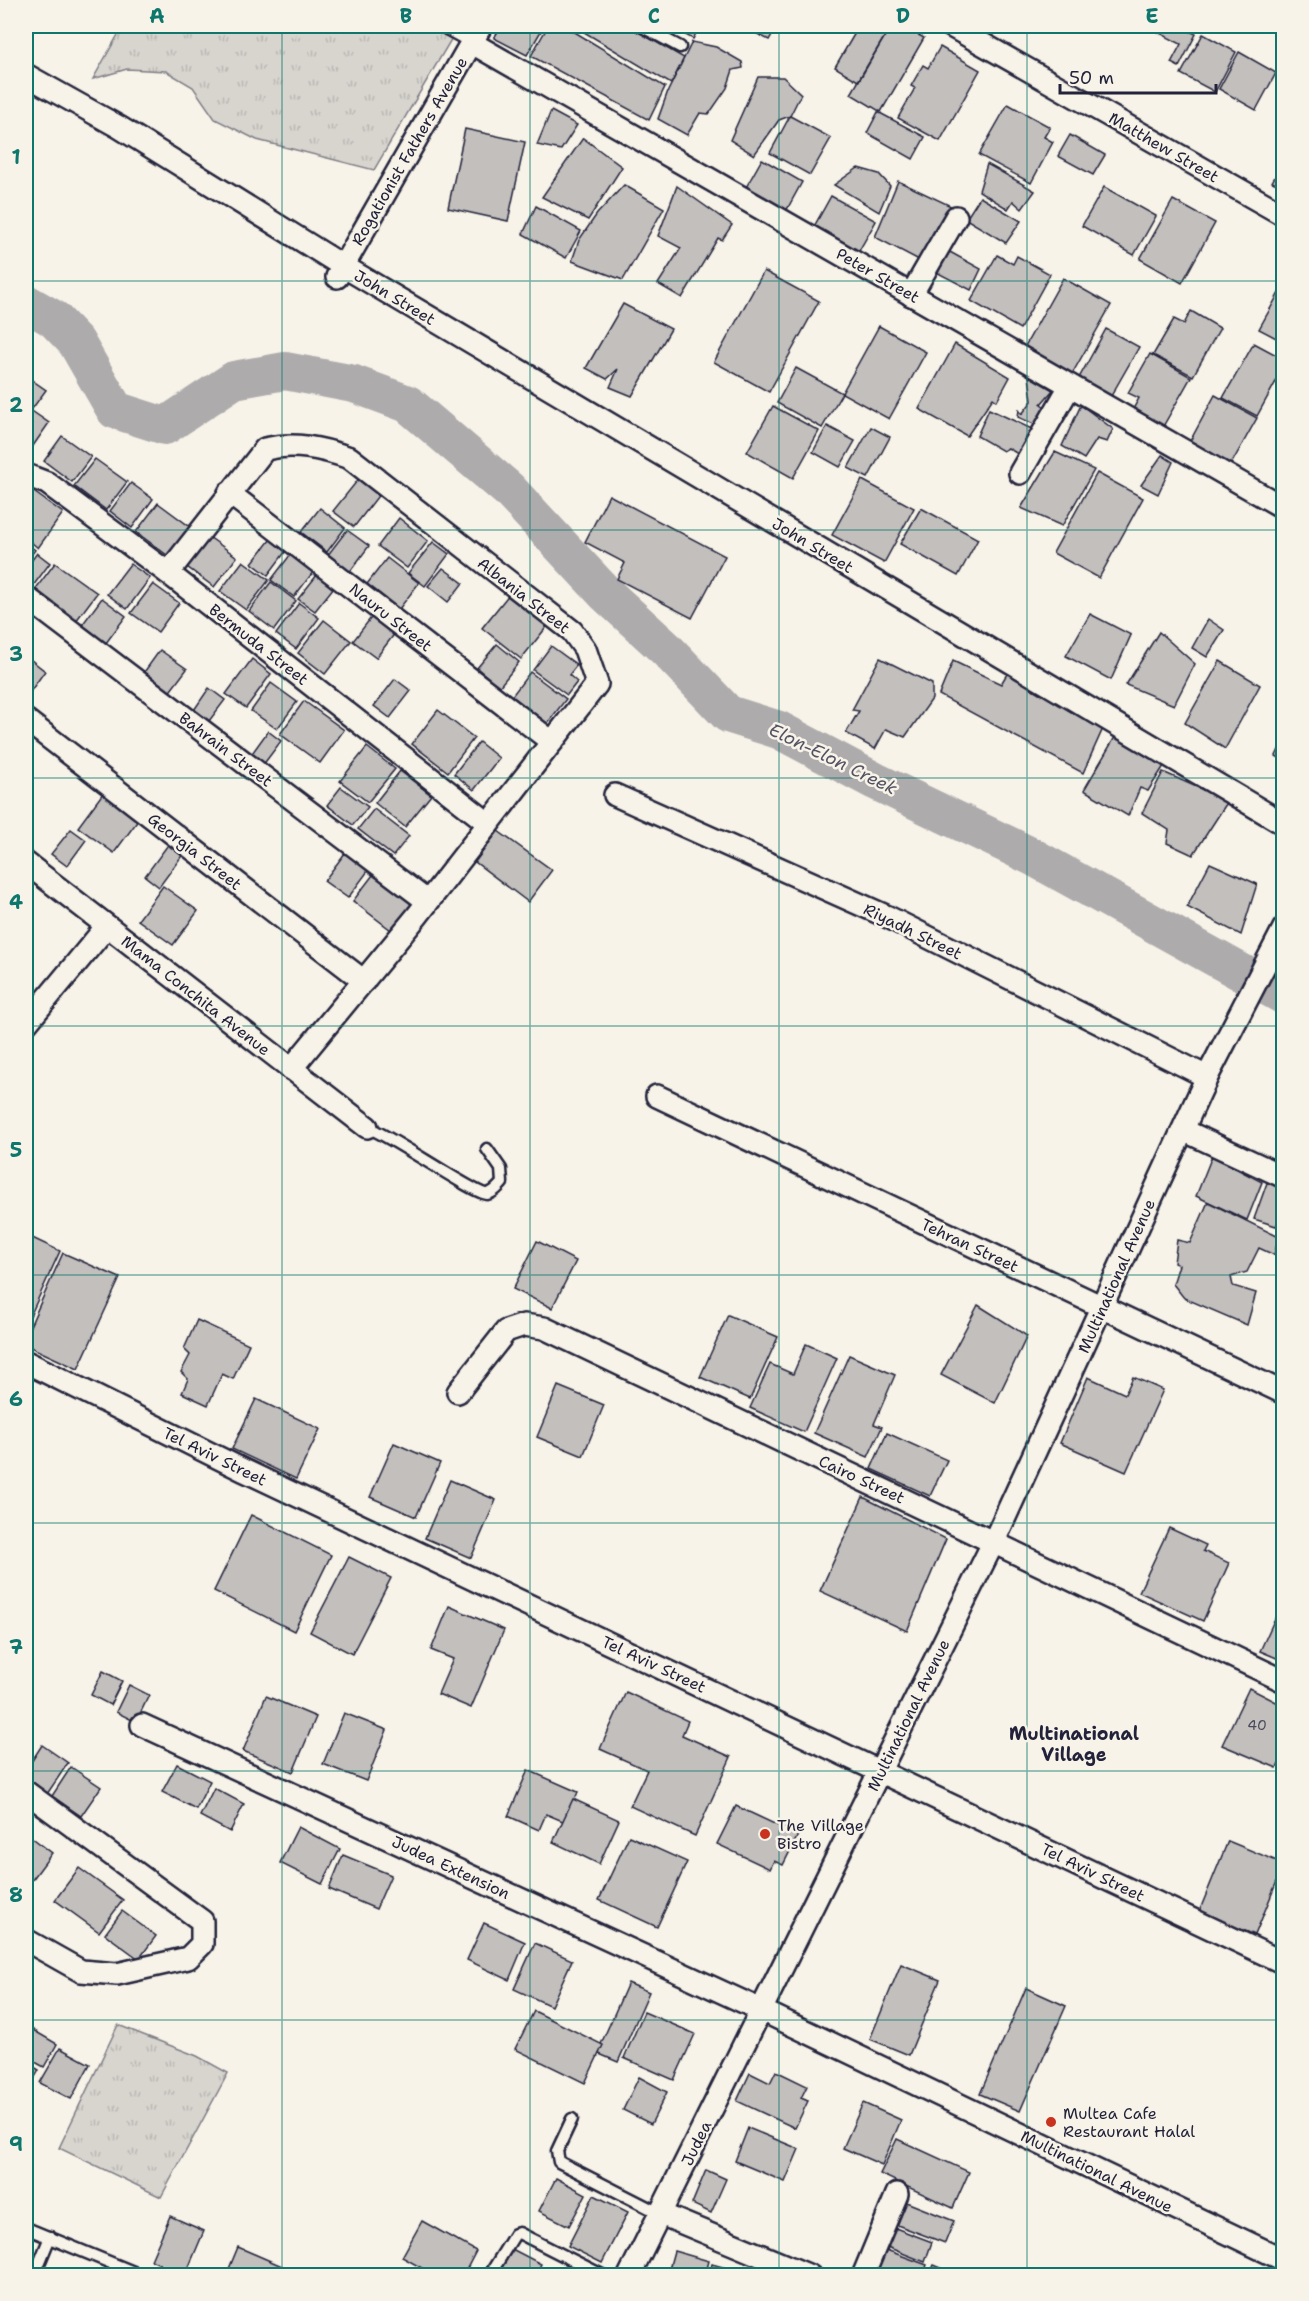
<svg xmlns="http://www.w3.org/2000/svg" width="1309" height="2301" font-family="'Shantell Sans',sans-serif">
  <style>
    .grass { fill: url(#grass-tufts); stroke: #7d7c85; stroke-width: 1.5 }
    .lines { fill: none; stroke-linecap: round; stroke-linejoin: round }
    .river { stroke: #aeabad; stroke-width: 38 }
    .building { fill: #c2bfbd; stroke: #22223b; stroke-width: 1.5 }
    .service-casing { stroke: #22223b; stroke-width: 15 }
    .minor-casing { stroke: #22223b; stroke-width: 26 }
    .service { stroke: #f7f3e8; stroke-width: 10 }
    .minor { stroke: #f7f3e8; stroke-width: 21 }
    .grid { fill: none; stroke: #0f766e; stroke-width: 1.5; stroke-opacity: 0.55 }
    .poi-dot { fill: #c8321e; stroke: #f7f3e8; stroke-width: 2 }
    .labels { text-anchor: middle; stroke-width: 5; stroke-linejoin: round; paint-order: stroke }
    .number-label { font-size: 14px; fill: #4a495c }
    .street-label { font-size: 16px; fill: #22223b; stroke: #f7f3e8 }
    .poi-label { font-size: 16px; fill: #22223b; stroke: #f7f3e8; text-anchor: start }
    .water-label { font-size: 18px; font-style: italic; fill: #535263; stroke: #f7f3e8 }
    .neighbourhood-label { font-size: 18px; font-weight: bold; fill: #22223b; stroke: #f7f3e8 }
    .neatline { fill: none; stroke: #0f766e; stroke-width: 2 }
    .grid-label { font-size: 20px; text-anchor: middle; font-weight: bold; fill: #0f766e }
  </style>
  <defs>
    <pattern id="grass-tufts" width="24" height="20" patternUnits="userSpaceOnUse" patternTransform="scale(1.5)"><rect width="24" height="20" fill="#d8d5cf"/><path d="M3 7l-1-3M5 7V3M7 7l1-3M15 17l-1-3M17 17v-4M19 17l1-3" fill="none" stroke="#b9b7b3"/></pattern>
  </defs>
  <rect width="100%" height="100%" fill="#f7f3e8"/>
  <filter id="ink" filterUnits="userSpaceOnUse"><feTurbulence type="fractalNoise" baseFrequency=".0167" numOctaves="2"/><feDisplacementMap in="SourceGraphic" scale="12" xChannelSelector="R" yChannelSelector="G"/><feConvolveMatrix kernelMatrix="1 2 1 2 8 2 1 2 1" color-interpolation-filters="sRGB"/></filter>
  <g filter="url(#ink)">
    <g class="grass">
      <path d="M123,26H459L374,170L257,140L215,119L193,87L166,71L127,69L93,79Z"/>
      <path d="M118,2025L197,2056L228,2073L161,2197L59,2148Z"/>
    </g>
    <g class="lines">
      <path class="river" d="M26,303L54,319L76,342L115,410L165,426L234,380L285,371L354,384L408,404L508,489L606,594L666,649L728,714L779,730L875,781L1033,857L1284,996"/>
    </g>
    <g class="building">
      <path d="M501,26H544L527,55L494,38Z"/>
      <path d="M548,26H565L665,87L649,120L531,56Z"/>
      <path d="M574,26H628L684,58L671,84Z"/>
      <path d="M669,26H700L693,39Z"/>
      <path d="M742,26H777L769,40Z"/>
      <path d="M859,26H891L858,81L835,67Z"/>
      <path d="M891,26H902L924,38L881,112L851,94Z"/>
      <path d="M1156,26H1178L1196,34L1179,67L1171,63L1181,44L1154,30Z"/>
      <path d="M1203,34L1236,52L1215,92L1181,74Z"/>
      <path d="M692,42L716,47L742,62L743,68L733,70L727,88L709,114L700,113L687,135L658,119L668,91Z"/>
      <path d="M940,47L980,70L940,141L898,118L915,88L911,86L923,65L928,68Z"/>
      <path d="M1239,52L1276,73L1256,110L1219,89Z"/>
      <path d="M758,77H783L801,94L790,116L779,120L754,155L730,140Z"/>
      <path d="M1008,104L1050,127L1044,137L1053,142L1031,183L979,155Z"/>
      <path d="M551,111L577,125L561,150L537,145Z"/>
      <path d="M878,112L925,137L913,159L867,133Z"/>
      <path d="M790,116L831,138L810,175L770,153Z"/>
      <path d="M465,129L525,142L508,221L448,208Z"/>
      <path d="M1070,135L1105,155L1093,175L1058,156Z"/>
      <path d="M583,138L622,167L588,220L542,197Z"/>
      <path d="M762,159L802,182L785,213L744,191Z"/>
      <path d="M1284,161V187L1272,182Z"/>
      <path d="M987,164L1035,191L1022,209L1013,201L1008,209L979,191Z"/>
      <path d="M858,168L879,174L890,186L879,212L834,185Z"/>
      <path d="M898,181L951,206L919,260L875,237Z"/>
      <path d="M624,185L664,208L623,280L572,261L579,240L597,214Z"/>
      <path d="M677,186L732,225L722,240L718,238L682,298L658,284L681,248L658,236Z"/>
      <path d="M1104,187L1156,216L1134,255L1082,226Z"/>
      <path d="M831,196L876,221L856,256L811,232Z"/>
      <path d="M980,197L1021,221L1006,243L966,219Z"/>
      <path d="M1173,200L1215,223L1182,283L1140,259Z"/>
      <path d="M536,206L581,231L566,258L523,234Z"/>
      <path d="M948,251L981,269L971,290L938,273Z"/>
      <path d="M997,255L1013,264L1017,256L1050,274L1020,329L971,301Z"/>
      <path d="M764,271L819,301L769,392L714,362Z"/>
      <path d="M1063,278L1111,305L1072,374L1024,348Z"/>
      <path d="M1284,284V342L1259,329Z"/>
      <path d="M623,304L671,329L632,396L610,387L618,369L607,379L586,368Z"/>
      <path d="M1191,311L1220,328L1193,376L1153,355L1174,319L1184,324Z"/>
      <path d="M879,326L926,352L889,419L842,393Z"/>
      <path d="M1106,329L1139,347L1111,396L1079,378Z"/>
      <path d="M1254,343L1284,359V367L1257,416L1223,398Z"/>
      <path d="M955,344L1010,377L997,401L993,398L967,436L919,409Z"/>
      <path d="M1150,354L1191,377L1161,430L1131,413L1139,398L1128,393Z"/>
      <path d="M796,368L842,393L822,428L777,403Z"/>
      <path d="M26,376L46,390L32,409L26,405Z"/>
      <path d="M1029,376L1053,390L1041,404L1046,408L1036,425L1018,417L1019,410L1022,414L1032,401Z"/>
      <path d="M1215,395L1257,418L1229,468L1188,445Z"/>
      <path d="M1081,405L1113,429L1107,442L1097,439L1084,459L1062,446Z"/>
      <path d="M773,406L819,431L793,478L747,452Z"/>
      <path d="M26,407L49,423L26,456Z"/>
      <path d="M989,409L1034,430L1021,456L1008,448L1003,451L977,436Z"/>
      <path d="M827,426L855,441L840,467L813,452Z"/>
      <path d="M871,427L890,437L868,478L848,468Z"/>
      <path d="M62,436L91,457L72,482L44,461Z"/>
      <path d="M1055,452L1094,470L1062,526L1021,508Z"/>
      <path d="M1162,455L1173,462L1158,494L1141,485Z"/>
      <path d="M95,459L127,482L106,510L74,486Z"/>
      <path d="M1097,473L1143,498L1099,578L1053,553Z"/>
      <path d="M361,476L381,492L354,527L333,511Z"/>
      <path d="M862,480L914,508L884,563L832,535Z"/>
      <path d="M131,483L153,499L132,528L110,511Z"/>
      <path d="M31,490L63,513L38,548L26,538V497Z"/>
      <path d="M609,495L725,556L692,618L617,579L625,563L585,542Z"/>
      <path d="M158,503L193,529L171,558L136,532Z"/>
      <path d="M320,508L345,528L327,552L301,532Z"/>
      <path d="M921,508L978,539L958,576L900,544Z"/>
      <path d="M399,518L428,541L407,568L378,546Z"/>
      <path d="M347,530L369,546L349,573L327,556Z"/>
      <path d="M274,535L289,547L268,575L252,563Z"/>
      <path d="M209,537L237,557L214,587L187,567Z"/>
      <path d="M433,542L449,554L425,586L408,573Z"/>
      <path d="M26,543L35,550L26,562Z"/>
      <path d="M294,550L317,567L294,597L271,580Z"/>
      <path d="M37,553L50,563L33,586L26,581V568Z"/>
      <path d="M387,558L419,583L399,609L367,584Z"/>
      <path d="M243,561L269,580L246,610L220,591Z"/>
      <path d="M55,563L97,593L76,621L34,591Z"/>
      <path d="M130,564L150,578L127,609L107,594Z"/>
      <path d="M443,568L463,583L448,602L428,586Z"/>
      <path d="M321,570L338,582L315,611L298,599Z"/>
      <path d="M271,582L296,601L274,630L249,611Z"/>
      <path d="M153,584L179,603L158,632L131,613Z"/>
      <path d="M510,593L549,624L521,659L482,628Z"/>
      <path d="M102,598L126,616L106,643L82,625Z"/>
      <path d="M299,603L319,618L296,649L276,634Z"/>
      <path d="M377,610L399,628L376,658L353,641Z"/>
      <path d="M1090,614L1131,635L1111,680L1066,656Z"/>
      <path d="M1208,619L1224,630L1207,657L1192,648Z"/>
      <path d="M324,620L351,641L325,674L298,653Z"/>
      <path d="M1159,632L1195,664L1174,705L1126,685Z"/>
      <path d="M497,644L519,662L499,687L477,668Z"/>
      <path d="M551,646L577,665L569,675L577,682L567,695L533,670Z"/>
      <path d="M160,650L187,669L168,694L142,675Z"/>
      <path d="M26,656L45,671L27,696L26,695Z"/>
      <path d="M880,658L932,684V699L905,737L886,729L875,749L846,733L859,711L852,710Z"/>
      <path d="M252,659L271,674L246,708L226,694Z"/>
      <path d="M953,661L1001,684L1011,667L1105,724L1083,773L939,695Z"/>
      <path d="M1220,661L1260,685L1225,749L1185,723Z"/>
      <path d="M530,672L566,699L547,724L511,697Z"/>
      <path d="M395,679L411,691L390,718L374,706Z"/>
      <path d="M271,683L297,702L277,729L251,711Z"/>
      <path d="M209,688L225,700L209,721L194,710Z"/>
      <path d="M304,701L344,730L320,763L280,734Z"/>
      <path d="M438,710L474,738L448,772L412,744Z"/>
      <path d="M268,731L281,741L263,765L250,756Z"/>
      <path d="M1115,737L1164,766L1148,791L1140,788L1128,816L1084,790Z"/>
      <path d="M1284,739V761L1276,756Z"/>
      <path d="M479,742L499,758L474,790L454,774Z"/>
      <path d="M367,747L395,769L368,802L340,781Z"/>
      <path d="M400,771L431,795L405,827L375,803Z"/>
      <path d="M1163,772L1228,801L1193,855L1167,843L1169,830L1142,813Z"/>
      <path d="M341,787L368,807L353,825L327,805Z"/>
      <path d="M106,789L142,815L114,853L78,827Z"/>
      <path d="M374,809L409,836L393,856L358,829Z"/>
      <path d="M71,829L86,840L67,866L51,854Z"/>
      <path d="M498,831L552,870L528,902L475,862Z"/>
      <path d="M170,842L184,853L159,887L145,876Z"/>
      <path d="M345,853L368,871L348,898L324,881Z"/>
      <path d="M1210,863L1257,884L1241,935L1187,907Z"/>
      <path d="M376,871L415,900L391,930L353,901Z"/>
      <path d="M163,886L198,911L173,945L138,920Z"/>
      <path d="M1212,1156L1262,1182L1247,1220L1196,1196Z"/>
      <path d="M1268,1180L1284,1187V1210L1276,1226L1254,1219Z"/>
      <path d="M1208,1202L1279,1237L1274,1255L1259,1248L1247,1272L1231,1277L1233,1286L1256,1293L1247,1325L1184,1298L1173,1284L1179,1265L1174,1263L1177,1240L1190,1243Z"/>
      <path d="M26,1235L60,1251L26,1325Z"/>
      <path d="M537,1241L576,1261L552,1308L513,1289Z"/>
      <path d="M63,1253L120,1278L78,1369L26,1345V1335Z"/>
      <path d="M978,1305L1027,1336L995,1403L941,1375Z"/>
      <path d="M728,1315L778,1337L750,1399L700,1377Z"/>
      <path d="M197,1320L249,1344L233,1379L222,1374L208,1405L182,1393L188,1379L181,1372L190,1355L184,1349Z"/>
      <path d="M806,1344L837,1358L804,1432L750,1408L770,1364L793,1374Z"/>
      <path d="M849,1355L895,1375L874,1424L882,1427L868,1457L814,1433Z"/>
      <path d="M1088,1377L1125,1394L1133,1377L1163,1390L1126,1472L1060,1443Z"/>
      <path d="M558,1386L604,1405L583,1456L537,1437Z"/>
      <path d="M256,1399L320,1429L296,1479L232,1449Z"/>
      <path d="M887,1433L947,1460L930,1496L871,1469Z"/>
      <path d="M394,1443L440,1463L416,1517L370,1497Z"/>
      <path d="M450,1480L496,1500L471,1558L425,1538Z"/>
      <path d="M863,1497L946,1539L907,1631L820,1591Z"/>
      <path d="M251,1515L331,1555L294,1631L214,1591Z"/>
      <path d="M1169,1528L1206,1545L1203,1551L1229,1563L1203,1621L1139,1592Z"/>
      <path d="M349,1557L391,1578L352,1654L310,1632Z"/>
      <path d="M1282,1603L1284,1604V1661L1260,1651Z"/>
      <path d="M449,1606L504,1630L471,1708L438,1694L453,1659L431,1650Z"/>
      <path d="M103,1671L122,1681L110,1705L91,1695Z"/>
      <path d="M129,1685L149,1695L136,1722L116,1712Z"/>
      <path d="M1249,1688L1284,1706V1754L1277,1768L1222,1745Z"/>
      <path d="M626,1692L688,1721L682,1735L731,1757L695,1836L630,1806L647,1770L600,1749Z"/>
      <path d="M266,1696L316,1717L293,1772L243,1751Z"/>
      <path d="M344,1713L387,1730L366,1781L323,1764Z"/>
      <path d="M42,1745L68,1763L45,1797L26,1783V1770Z"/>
      <path d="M177,1764L210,1781L196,1809L162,1792Z"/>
      <path d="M71,1767L101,1787L81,1816L52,1796Z"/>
      <path d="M528,1770L578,1792L565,1822L546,1814L539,1830L508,1816Z"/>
      <path d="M214,1788L244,1804L230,1832L200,1816Z"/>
      <path d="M573,1799L619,1820L599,1864L553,1842Z"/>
      <path d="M736,1806L798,1835L783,1865L774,1861L770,1869L717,1844Z"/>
      <path d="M298,1827L340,1849L322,1884L280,1863Z"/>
      <path d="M26,1833L52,1853L29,1884L26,1881Z"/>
      <path d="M629,1836L687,1862L657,1927L599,1900Z"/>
      <path d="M1228,1841L1284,1864L1255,1935L1199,1912Z"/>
      <path d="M343,1855L391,1875L376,1909L329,1889Z"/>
      <path d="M79,1868L123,1900L99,1932L55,1900Z"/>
      <path d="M122,1911L156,1936L139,1959L105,1934Z"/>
      <path d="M484,1923L525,1942L509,1980L467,1960Z"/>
      <path d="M535,1943L572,1960L551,2006L514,1989Z"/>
      <path d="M901,1964L940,1980L909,2055L870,2039Z"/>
      <path d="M628,1983L649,1992L618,2062L597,2053Z"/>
      <path d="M1026,1988L1066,2006L1020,2111L980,2094Z"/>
      <path d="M534,2011L603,2045L585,2083L515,2049Z"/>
      <path d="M644,2012L695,2034L674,2080L624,2058Z"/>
      <path d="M26,2026L57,2044L44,2067L26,2057Z"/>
      <path d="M60,2048L90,2064L71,2099L40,2083Z"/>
      <path d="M26,2062L39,2070L26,2093Z"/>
      <path d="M776,2071L807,2086L801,2098L808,2101L795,2128L737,2101L750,2073L770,2083Z"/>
      <path d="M639,2077L667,2092L651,2124L623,2110Z"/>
      <path d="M863,2103L901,2120L882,2165L843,2148Z"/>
      <path d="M748,2128L799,2149L785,2182L735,2161Z"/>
      <path d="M897,2139L969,2172L953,2208L880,2174Z"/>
      <path d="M706,2170L726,2179L711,2213L692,2204Z"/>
      <path d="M556,2178L586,2194L569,2226L539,2211Z"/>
      <path d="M594,2195L628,2212L602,2263L568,2246Z"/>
      <path d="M901,2200L954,2221L945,2243L892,2223Z"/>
      <path d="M170,2216L204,2231L185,2276H165L156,2272L160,2264L151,2260Z"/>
      <path d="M422,2221L476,2251L463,2276H436L402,2257Z"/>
      <path d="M890,2226L932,2242L925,2262L882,2245Z"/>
      <path d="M238,2247L305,2276H226Z"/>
      <path d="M508,2247L541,2264L535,2276H493Z"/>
      <path d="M878,2247L927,2265L923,2276H867Z"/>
      <path d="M674,2251L709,2261L705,2276H667Z"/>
      <path d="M712,2264L748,2274V2276H709Z"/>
      <path d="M934,2265L960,2276H929Z"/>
    </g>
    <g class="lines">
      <defs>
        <g id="service">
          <path d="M441,26L472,43"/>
          <path d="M641,26L680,47"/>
          <path d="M367,1127C391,1136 476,1195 487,1194C494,1193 498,1187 502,1183L501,1169L487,1149"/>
          <path d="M572,2119L557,2151L559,2162L661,2214"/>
          <path d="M26,2228L143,2276"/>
          <path d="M34,2276L50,2237"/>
          <path d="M489,2276L515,2234L519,2233L604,2276"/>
        </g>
        <g id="minor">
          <path d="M951,26L1284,215"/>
          <path d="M472,43L1284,508"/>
          <path d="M26,75L119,127L343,266L1284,824"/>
          <path d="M337,277L481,26"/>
          <path d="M911,295L956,217"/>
          <path d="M1020,473L1070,386"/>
          <path d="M26,475L47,483L168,573L488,823"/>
          <path d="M229,493L552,742"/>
          <path d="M168,573L265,449C294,442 321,448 350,458L572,631L585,649L597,684L417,916L291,1069"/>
          <path d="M26,597L427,901"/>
          <path d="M26,720L364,981"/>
          <path d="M615,795L886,916L1207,1077"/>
          <path d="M26,863L367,1127"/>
          <path d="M26,1024L107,926"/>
          <path d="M657,1096L1284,1393"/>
          <path d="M1183,1130L1284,1177"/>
          <path d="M26,1362L243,1470L1284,1963"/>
          <path d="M458,1392L506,1331L524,1325L544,1328L1284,1681"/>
          <path d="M142,1725L761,2010L1284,2260"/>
          <path d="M26,1792L202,1921V1944L188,1958L117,1974L81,1971L26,1940"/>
          <path d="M661,2214L810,2276"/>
          <path d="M629,2276L994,1541L1207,1077L1284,928"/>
          <path d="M863,2276L897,2194"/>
        </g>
      </defs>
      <use href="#service" class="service-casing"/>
      <use href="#minor" class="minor-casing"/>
      <use href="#service" class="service"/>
      <use href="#minor" class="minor"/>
    </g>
  </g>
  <path class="grid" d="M282,26V2276M530,26V2276M779,26V2276M1027,26V2276M26,281H1284M26,530H1284M26,778H1284M26,1026H1284M26,1275H1284M26,1523H1284M26,1771H1284M26,2020H1284"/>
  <g class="poi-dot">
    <circle cx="765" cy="1834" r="6"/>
    <circle cx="1051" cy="2122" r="6"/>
  </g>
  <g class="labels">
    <g class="number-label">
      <text x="1257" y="1730">40</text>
    </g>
    <g class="street-label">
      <text transform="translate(1164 147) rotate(30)" y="6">Matthew Street</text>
      <text transform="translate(409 151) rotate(-60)" y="6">Rogationist Fathers Avenue</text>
      <text transform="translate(878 275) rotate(30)" y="6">Peter Street</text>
      <text transform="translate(395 297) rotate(31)" y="6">John Street</text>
      <text transform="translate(813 545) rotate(31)" y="6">John Street</text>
      <text transform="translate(524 595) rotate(38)" y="6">Albania Street</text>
      <text transform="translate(391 617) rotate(38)" y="6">Nauru Street</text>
      <text transform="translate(259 644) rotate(38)" y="6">Bermuda Street</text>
      <text transform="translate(226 749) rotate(37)" y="6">Bahrain Street</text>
      <text transform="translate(195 851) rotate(38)" y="6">Georgia Street</text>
      <text transform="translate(913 931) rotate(26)" y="6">Riyadh Street</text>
      <text transform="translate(196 995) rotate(38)" y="6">Mama Conchita Avenue</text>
      <text transform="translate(970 1245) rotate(25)" y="6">Tehran Street</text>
      <text transform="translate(1116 1276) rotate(-66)" y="6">Multinational Avenue</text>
      <text transform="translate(215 1456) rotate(26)" y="6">Tel Aviv Street</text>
      <text transform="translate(862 1479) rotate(25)" y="6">Cairo Street</text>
      <text transform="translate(654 1664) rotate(25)" y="6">Tel Aviv Street</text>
      <text transform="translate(908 1715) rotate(-64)" y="6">Multinational Avenue</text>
      <text transform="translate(451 1867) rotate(25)" y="6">Judea Extension</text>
      <text transform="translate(1093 1872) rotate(26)" y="6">Tel Aviv Street</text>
      <text transform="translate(696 2143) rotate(-64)" y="6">Judea</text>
      <text transform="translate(1097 2171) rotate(26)" y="6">Multinational Avenue</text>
    </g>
    <g class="poi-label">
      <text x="777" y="1831">The Village<tspan x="777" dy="18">Bistro</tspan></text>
      <text x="1063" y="2119">Multea Cafe<tspan x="1063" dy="18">Restaurant Halal</tspan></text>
    </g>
    <g class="water-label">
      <text transform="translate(833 759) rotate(26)" y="6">Elon-Elon Creek</text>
    </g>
    <g class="neighbourhood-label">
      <text x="1074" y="1740">Multinational<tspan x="1074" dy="21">Village</tspan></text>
    </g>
  </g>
  <rect width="1309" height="2301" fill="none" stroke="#f7f3e8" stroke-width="66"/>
  <path d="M1060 84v9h156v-9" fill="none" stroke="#22223b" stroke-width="3"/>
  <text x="1069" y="84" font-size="18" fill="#22223b" stroke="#f7f3e8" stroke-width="4.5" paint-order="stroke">50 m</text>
  <rect x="33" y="33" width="1243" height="2235" class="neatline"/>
  <g class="grid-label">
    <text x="157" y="23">A</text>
    <text x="406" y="23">B</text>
    <text x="654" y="23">C</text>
    <text x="903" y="23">D</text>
    <text x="1152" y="23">E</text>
    <text x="16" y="164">1</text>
    <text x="16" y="412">2</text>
    <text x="16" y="661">3</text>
    <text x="16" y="909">4</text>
    <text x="16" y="1157">5</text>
    <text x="16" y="1406">6</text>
    <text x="16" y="1654">7</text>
    <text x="16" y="1902">8</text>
    <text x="16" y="2151">9</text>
  </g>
</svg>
